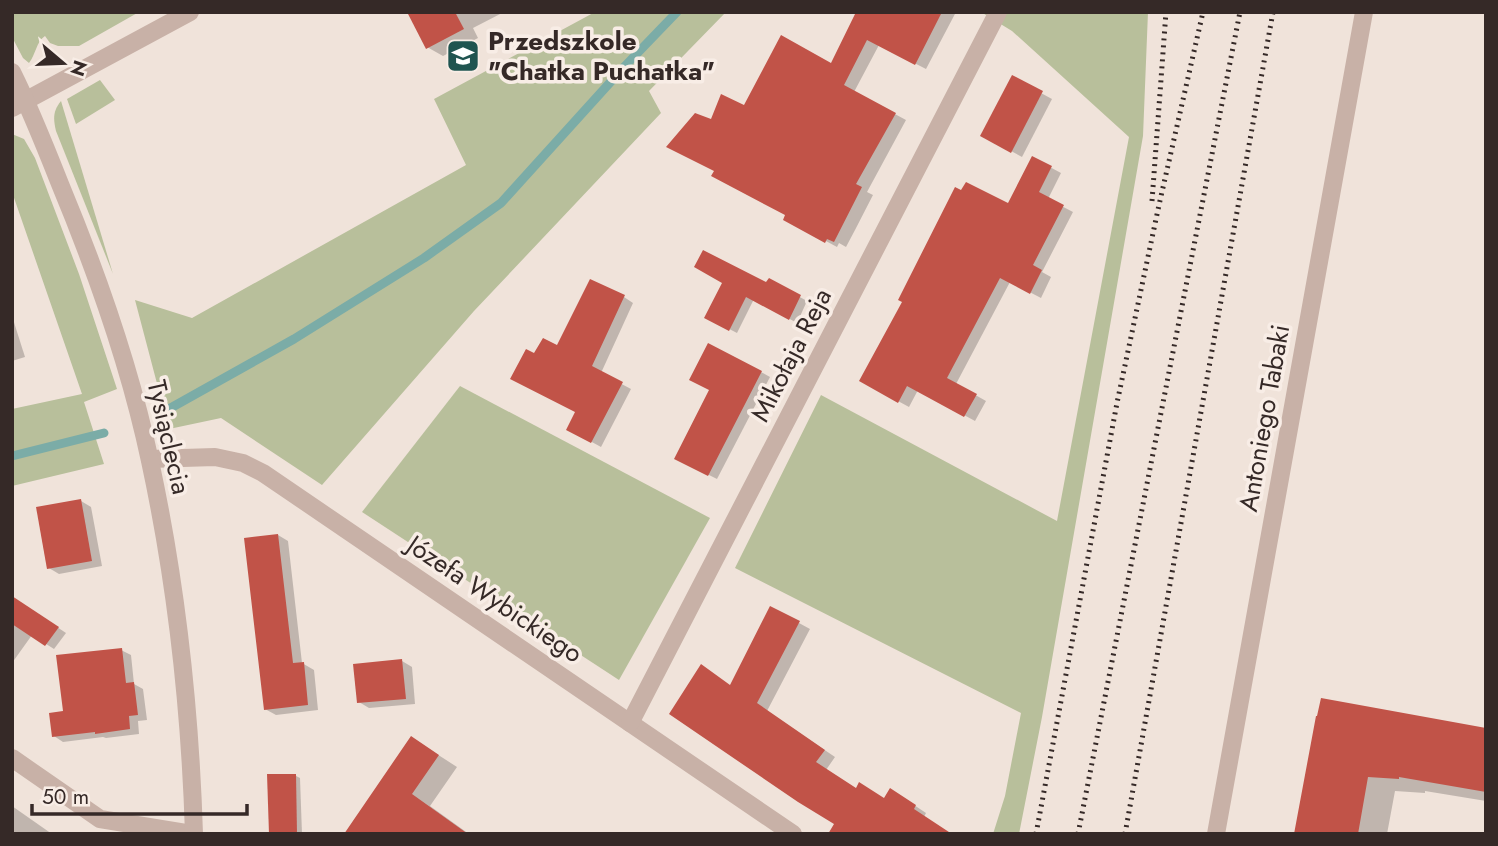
<svg xmlns="http://www.w3.org/2000/svg" width="1498" height="846" font-family="Jost,sans-serif">
  <style>
    .green { fill: #b8bf9b }
    .shadow { fill: #0003 }
    .lines { fill: none; stroke-linecap: round; stroke-linejoin: round }
    .stream { stroke: #7baca7; stroke-width: 9 }
    .building { fill: #c15348 }
    .minor { stroke: #c8b1a7; stroke-width: 18 }
    .tertiary { stroke: #c8b1a7; stroke-width: 18 }
    .rail { stroke: #352927; stroke-width: 5; stroke-dasharray: 2 5; stroke-linecap: butt }
    .labels { text-anchor: middle; stroke-width: 7; stroke-linejoin: round; paint-order: stroke }
    .poi-label { font-size: 26px; font-weight: bold; fill: #352927; stroke: #f8ede6; text-anchor: start }
    .street-label { font-size: 26px; fill: #352927; stroke: #f8ede6 }
  </style>
  <rect width="100%" height="100%" fill="#f0e3da"/>
  <g class="green">
    <path d="M12,12H139L79,46H58L50,43L45,36C36,42 36,54 29,63L23,58L12,37Z"/>
    <path d="M595,12H726L649,91L661,113L474,311L322,485L221,418L169,429L135,300L192,318L466,165L434,99Z"/>
    <path d="M981,12H1148L1143,136L1042,717L1019,834H993L1005,796L1021,713L735,568L821,395L1057,521L1129,137L1012,31Z"/>
    <path d="M100,80L115,100L76,124L67,99Z"/>
    <path d="M61,101L113,274L56,131C53,118 53,111 61,101Z"/>
    <path d="M12,134L24,139L35,158L79,274L117,389L84,402L104,464L12,486V409L82,394L12,192Z"/>
    <path d="M460,386L710,518L619,680L362,512Z"/>
  </g>
  <g class="shadow">
    <path d="M409,12H504L473,28L478,38L443,56L427,47Z"/>
    <path d="M858,12H956L926,69L879,45L854,92L906,120L867,192L873,195L855,230L846,247L839,243L837,247L785,219L787,215L716,171L712,121L745,108L832,65Z"/>
    <path d="M1013,78L1052,99L1022,157L983,136Z"/>
    <path d="M1033,158L1061,173L1048,199L1073,212L1042,272L1051,277L1041,298L1010,282L956,384L986,401L975,421L918,390L909,407L861,381L1009,205Z"/>
    <path d="M769,280L807,301L797,323L754,299L737,333L706,317L725,283L767,285Z"/>
    <path d="M624,297L633,303L601,373L631,389L601,447L568,429L577,412L535,355L558,348Z"/>
    <path d="M12,316L25,357L12,361Z"/>
    <path d="M761,372L770,377L717,479L685,463Z"/>
    <path d="M81,501L91,507L102,566L59,574L49,568Z"/>
    <path d="M278,535L288,541L302,663L314,670L318,710L276,715L265,709Z"/>
    <path d="M12,597L66,633L54,649L32,635L12,663Z"/>
    <path d="M799,623L810,629L767,711L835,757L826,770L857,790L884,800L902,797L926,813L924,817L867,826L731,686Z"/>
    <path d="M121,650L131,655L134,684L143,689L147,720L138,721L139,734L106,738L103,737L63,742L54,736L65,713Z"/>
    <path d="M402,661L412,667L415,704L369,708L359,702Z"/>
    <path d="M1317,718L1486,730V801L1425,791V793L1395,791L1387,834H1296Z"/>
    <path d="M412,738L457,767L430,806L469,834H348Z"/>
    <path d="M296,776L300,778L302,834H271Z"/>
    <path d="M12,806L52,834H12Z"/>
  </g>
  <g class="lines">
    <g class="stream">
      <path d="M167,410L294,339L424,258L501,203L625,66L677,12"/>
      <path d="M12,456L104,433"/>
    </g>
  </g>
  <g class="building">
    <path d="M407,12H455L464,29L426,49Z"/>
    <path d="M856,12H942L915,65L867,40L844,85L896,113L856,184L862,187L834,242L827,239L825,243L783,220L785,215L711,176L714,171L666,147L695,113L711,119L721,94L744,105L781,35L831,63Z"/>
    <path d="M1012,75L1043,91L1011,153L980,136Z"/>
    <path d="M1032,156L1052,166L1039,192L1064,205L1033,265L1042,270L1030,294L1000,278L947,378L977,394L964,417L907,386L898,403L859,381L902,302L898,300L955,187L961,190L966,182L1008,203Z"/>
    <path d="M703,250L766,282L769,278L801,295L789,320L746,297L729,331L704,318L722,283L694,267Z"/>
    <path d="M590,279L625,295L592,366L623,382L591,443L566,430L575,412L510,379L526,349L534,353L543,338L557,345Z"/>
    <path d="M708,343L762,371L708,476L674,459L709,390L689,380Z"/>
    <path d="M81,499L92,561L47,569L36,507Z"/>
    <path d="M278,534L293,663L304,662L308,705L264,710L244,538Z"/>
    <path d="M12,596L59,627L45,646L12,624Z"/>
    <path d="M770,606L800,621L757,703L825,750L816,762L856,788L859,782L884,798L890,788L916,805L914,809L952,834H828L834,824L798,802L669,714L701,664L730,685Z"/>
    <path d="M122,648L126,683L134,682L138,715L129,716L130,729L95,734V732L52,737L49,713L63,711L56,655Z"/>
    <path d="M402,659L406,699L357,703L353,664Z"/>
    <path d="M1321,698L1486,728V792L1399,777V779L1368,777L1358,834H1294L1316,716H1317Z"/>
    <path d="M411,736L439,755L412,794L468,834H344Z"/>
    <path d="M267,774H296L297,834H269Z"/>
  </g>
  <g class="lines">
    <g class="minor">
      <path d="M12,108L190,12"/>
      <path d="M150,459L215,457L243,463L263,473L793,834"/>
      <path d="M630,723L998,12"/>
      <path d="M12,758L100,819L192,834"/>
    </g>
    <g class="tertiary">
      <path d="M12,72C30,108 45,146 60,184C97,273 130,366 150,461C177,586 190,706 194,834"/>
      <path d="M1216,834L1364,12"/>
    </g>
    <g class="rail">
      <path d="M1152,201L1166,12"/>
      <path d="M1036,834L1117,403L1159,205L1203,12"/>
      <path d="M1078,834L1240,12"/>
      <path d="M1125,834L1273,12"/>
    </g>
  </g>
  <defs>
    <symbol id="school-square" viewBox="-11 -11 22 22"><rect x="-9" y="-9" width="18" height="18" rx="4" fill="#1f5450" stroke="#f8ede6"/><path d="M0-5L7-2L0 1L-7-2ZM-4 1L0 2.5L4 1V4Q0 6-4 4Z" fill="#fff"/></symbol>
  </defs>
  <g fill-rule="evenodd">
    <use href="#school-square" x="444" y="37" width="38" height="38"/>
  </g>
  <g class="labels">
    <g class="poi-label">
      <text x="488" y="50">Przedszkole<tspan x="488" dy="30">"Chatka Puchatka"</tspan></text>
    </g>
    <g class="street-label">
      <text transform="translate(791 355) rotate(-63)" y="9">Mikołaja Reja</text>
      <text transform="translate(1264 418) rotate(-80)" y="9">Antoniego Tabaki</text>
      <text transform="translate(169 437) rotate(77)" y="9">Tysiąclecia</text>
      <text transform="translate(495 599) rotate(34)" y="9">Józefa Wybickiego</text>
    </g>
  </g>
  <rect width="1498" height="846" fill="none" stroke="#352927" stroke-width="28"/>
  <g transform="translate(63 63) rotate(109)" stroke="#f8ede6" stroke-width="5" paint-order="stroke">
  <path d="M0-5L12 26L0 18L-12 26Z" fill="#352927"/>
  <text y="-10" font-size="19" font-weight="bold" text-anchor="middle" fill="#352927">N</text>
  </g>
  <path d="M32 804v10h215v-10" fill="none" stroke="#352927" stroke-width="3.5"/>
  <text x="42" y="804" font-size="21" fill="#352927" stroke="#f8ede6" stroke-width="5" paint-order="stroke">50 m</text>
</svg>
